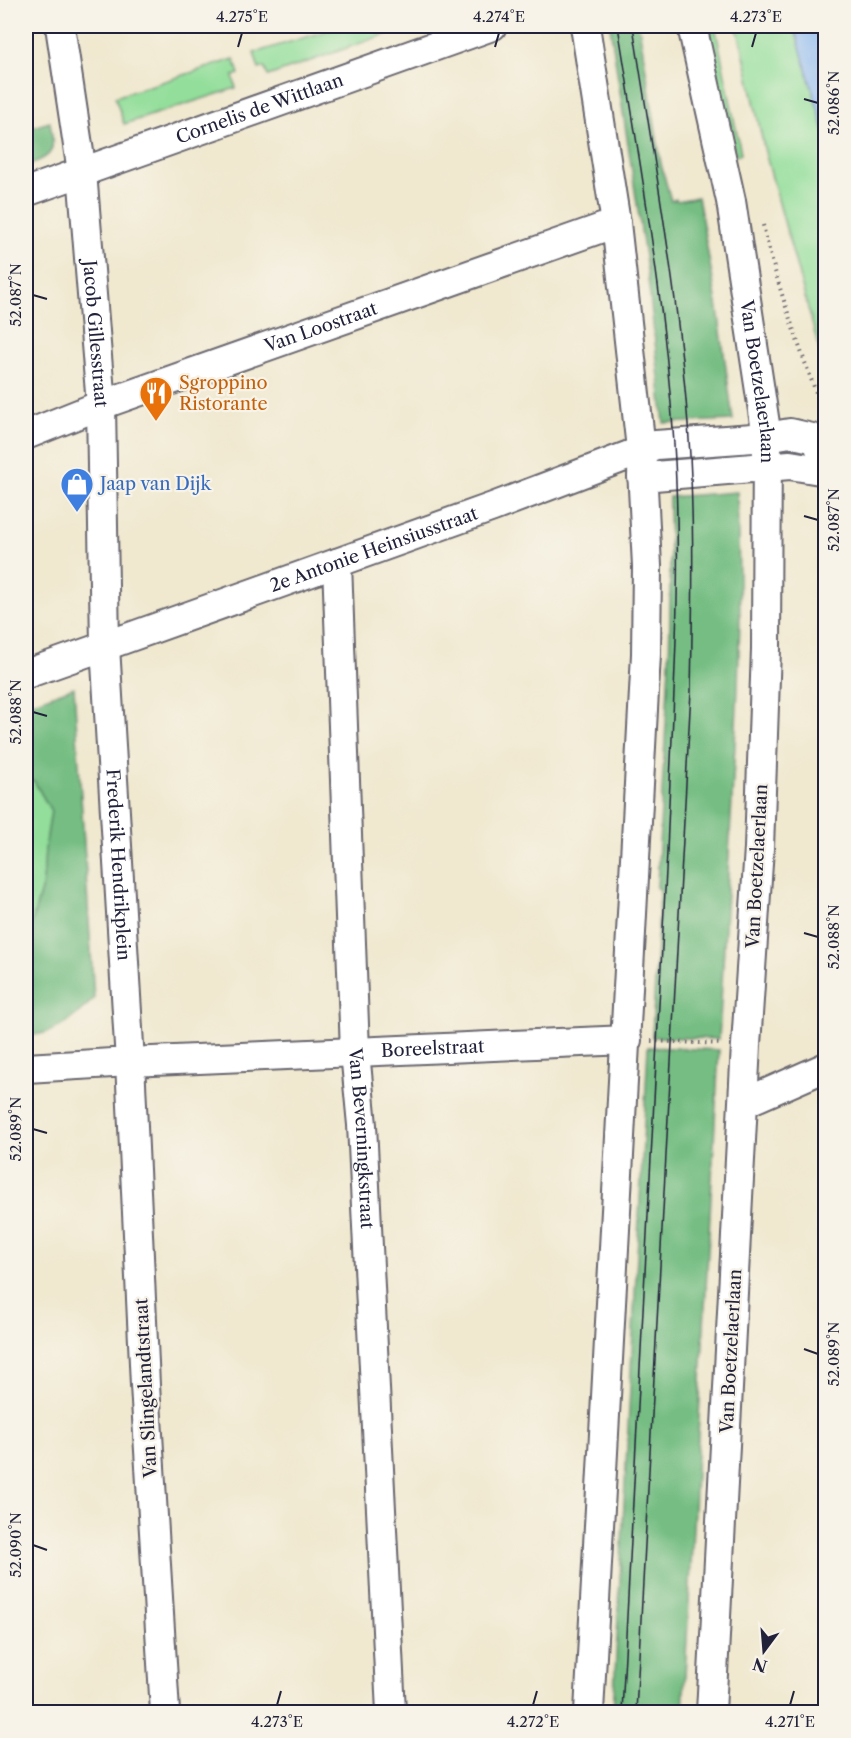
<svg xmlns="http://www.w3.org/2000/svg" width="851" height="1738" font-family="'Libre Caslon Text',serif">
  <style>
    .green { fill: #92de9a; stroke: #5a806a; stroke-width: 1.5 }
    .forest { fill: #75bd82; stroke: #4c705e; stroke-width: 1.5 }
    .water { fill: #88b7f3; stroke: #556c97; stroke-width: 1.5 }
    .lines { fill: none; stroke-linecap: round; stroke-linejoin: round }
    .minor-casing { stroke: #6a676f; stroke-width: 32 }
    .path { stroke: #6a676f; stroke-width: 4; stroke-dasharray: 1.5 4.5; stroke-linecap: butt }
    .minor { stroke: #fff; stroke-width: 28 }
    .tram { stroke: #22223b; stroke-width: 1.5 }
    .ticks { fill: none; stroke: #22223b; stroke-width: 2 }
    .labels { text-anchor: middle; stroke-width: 4.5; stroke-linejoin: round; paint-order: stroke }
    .street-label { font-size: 18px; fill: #22223b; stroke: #f7f3e8 }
    .food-label { font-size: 18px; fill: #c56008; stroke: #f7f3e8; text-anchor: start }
    .shop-label { font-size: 18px; fill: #366cbe; stroke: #f7f3e8; text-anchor: start }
    .neatline { fill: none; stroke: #22223b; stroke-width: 2 }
    .ticks-label { font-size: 15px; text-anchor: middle; fill: #22223b }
  </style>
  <rect width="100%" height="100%" fill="#f7f3e8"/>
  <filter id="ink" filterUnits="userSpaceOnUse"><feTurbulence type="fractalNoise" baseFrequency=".0167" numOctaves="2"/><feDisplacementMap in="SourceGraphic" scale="12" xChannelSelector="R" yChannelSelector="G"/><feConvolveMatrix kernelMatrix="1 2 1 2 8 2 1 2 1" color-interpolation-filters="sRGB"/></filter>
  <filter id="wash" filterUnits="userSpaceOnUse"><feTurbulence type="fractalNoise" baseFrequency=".008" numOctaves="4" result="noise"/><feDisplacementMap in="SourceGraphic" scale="24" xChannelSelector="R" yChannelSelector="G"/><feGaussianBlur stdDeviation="1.35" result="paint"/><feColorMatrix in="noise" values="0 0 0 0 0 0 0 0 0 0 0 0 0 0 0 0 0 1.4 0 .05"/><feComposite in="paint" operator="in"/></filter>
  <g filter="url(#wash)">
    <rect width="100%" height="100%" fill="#f0e8cf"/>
    <g class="green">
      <path d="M342,26H402L403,28L268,76L264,67L259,69L254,53Z"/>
      <path d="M707,26H715L741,154L736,156Z"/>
      <path d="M736,26H794L825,134V370L765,152L742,46Z"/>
      <path d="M234,59L239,74L233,76L236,88L124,124L115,97Z"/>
      <path d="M26,779L34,781L51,811L45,849L43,883L26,944Z"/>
    </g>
    <g class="forest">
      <path d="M610,26H639L661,164L671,201L676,199L677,201L698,197L718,309L733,420L664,423L647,270Z"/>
      <path d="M50,122C55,152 55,155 26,166V129Z"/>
      <path d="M737,492L740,617L738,688L719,1039L652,1037L660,889L657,888C660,813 666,738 669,662C671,607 670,552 669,497Z"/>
      <path d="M74,687L94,999C70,1020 59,1034 26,1036V944L43,883L45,849L51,811L34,781L26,779V705Z"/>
      <path d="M648,1047L719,1050L683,1712H613Z"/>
    </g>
    <path class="water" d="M794,26H825V134Z"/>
  </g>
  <g filter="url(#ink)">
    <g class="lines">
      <defs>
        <g id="minor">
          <path id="s1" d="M60,26L82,172L101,405L105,646L493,507L656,445L767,437L790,433L812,438L817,442L826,461"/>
          <path d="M585,26L616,223L641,449L647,566L646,654L589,1712"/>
          <path id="s2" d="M692,26L731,201L767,437L766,649L759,848L746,1045L711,1712"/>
          <path id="s3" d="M26,192L492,26"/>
          <path id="s4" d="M26,435L101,405L616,223"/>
          <path d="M642,477L790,465L826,471"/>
          <path id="s5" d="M337,563L355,1052L362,1125L391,1712"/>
          <path id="s6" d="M26,674L105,646L130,1062L26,1068"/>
          <path d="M744,1103L826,1067"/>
          <path id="s7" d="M165,1712L145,1385L130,1062L627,1040"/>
        </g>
      </defs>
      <use href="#minor" class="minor-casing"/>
      <g class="path">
        <path d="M763,225C778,290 801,352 824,414"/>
        <path d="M651,1041L722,1044"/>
      </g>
      <use href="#minor" class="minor"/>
      <g class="tram">
        <path d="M618,26C640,164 665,303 674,444C683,580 672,716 667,852L622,1712"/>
        <path d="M633,26C652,150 675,274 686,400C695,497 693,594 691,691L636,1712"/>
      </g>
    </g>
  </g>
  <path class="ticks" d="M238,47L242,33M495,47L499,33M752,47L756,33M804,99L818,103M33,295L47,299M804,516L818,520M33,712L47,716M804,933L818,937M33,1129L47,1133M804,1349L818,1354M33,1545L47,1550M277,1705L281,1691M533,1705L537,1691M790,1705L794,1691"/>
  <defs>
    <symbol id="restaurant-pin" viewBox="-11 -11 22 30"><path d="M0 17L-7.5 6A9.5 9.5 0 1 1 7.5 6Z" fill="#e8710a" stroke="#f7f3e8"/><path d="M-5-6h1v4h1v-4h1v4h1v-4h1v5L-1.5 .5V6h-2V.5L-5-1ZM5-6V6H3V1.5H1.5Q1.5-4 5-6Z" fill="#fff"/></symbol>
    <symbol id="shop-pin" viewBox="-11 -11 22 30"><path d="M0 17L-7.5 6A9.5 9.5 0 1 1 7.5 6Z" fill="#3f7fe0" stroke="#f7f3e8"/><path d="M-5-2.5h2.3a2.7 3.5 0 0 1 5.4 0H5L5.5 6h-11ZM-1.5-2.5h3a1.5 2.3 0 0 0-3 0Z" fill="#fff"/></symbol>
  </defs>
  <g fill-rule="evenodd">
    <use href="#restaurant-pin" x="137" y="374" width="38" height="52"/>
    <use href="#shop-pin" x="58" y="465" width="38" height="52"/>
  </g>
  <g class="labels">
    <g class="street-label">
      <text dy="6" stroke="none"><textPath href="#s3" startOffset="248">Cornelis de Wittlaan</textPath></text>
      <text dy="6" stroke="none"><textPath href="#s4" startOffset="314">Van Loostraat</textPath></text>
      <text dy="6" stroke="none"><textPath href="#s1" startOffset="310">Jacob Gillesstraat</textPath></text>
      <text dy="6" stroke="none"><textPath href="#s2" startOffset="362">Van Boetzelaerlaan</textPath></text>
      <text dy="6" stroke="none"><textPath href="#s1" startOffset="908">2e Antonie Heinsiusstraat</textPath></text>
      <text dy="6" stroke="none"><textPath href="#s6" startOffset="303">Frederik Hendrikplein</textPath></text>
      <text transform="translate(757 866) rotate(-87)" y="6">Van Boetzelaerlaan</text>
      <text dy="6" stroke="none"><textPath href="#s7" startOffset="954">Boreelstraat</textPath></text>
      <text dy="6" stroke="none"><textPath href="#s5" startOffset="576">Van Beverningkstraat</textPath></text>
      <text transform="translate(731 1351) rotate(-87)" y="6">Van Boetzelaerlaan</text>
      <text transform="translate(146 1388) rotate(-93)" y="6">Van Slingelandtstraat</text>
    </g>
    <g class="food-label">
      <text x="179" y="389">Sgroppino<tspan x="179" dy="21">Ristorante</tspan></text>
    </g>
    <g class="shop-label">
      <text x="100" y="490">Jaap van Dijk</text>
    </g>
  </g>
  <rect width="851" height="1738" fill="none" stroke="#f7f3e8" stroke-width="66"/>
  <g transform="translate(764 1651) rotate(196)" stroke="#f7f3e8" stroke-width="4.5" paint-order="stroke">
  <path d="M0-4.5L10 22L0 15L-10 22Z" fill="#22223b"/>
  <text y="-9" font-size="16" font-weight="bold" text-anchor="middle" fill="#22223b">N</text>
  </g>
  <rect x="33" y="33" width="785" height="1672" class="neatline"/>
  <g class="ticks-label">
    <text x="242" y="22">4.275°E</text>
    <text x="499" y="22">4.274°E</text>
    <text x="756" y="22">4.273°E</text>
    <text transform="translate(834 103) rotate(-90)" y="5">52.086°N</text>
    <text transform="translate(16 295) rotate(-90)" y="5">52.087°N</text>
    <text transform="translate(834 520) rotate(-90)" y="5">52.087°N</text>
    <text transform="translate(16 712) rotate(-90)" y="5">52.088°N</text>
    <text transform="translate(834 937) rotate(-90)" y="5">52.088°N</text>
    <text transform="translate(16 1129) rotate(-90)" y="5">52.089°N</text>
    <text transform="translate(834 1354) rotate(-90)" y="5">52.089°N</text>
    <text transform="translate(16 1545) rotate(-90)" y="5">52.090°N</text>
    <text x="277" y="1727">4.273°E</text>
    <text x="533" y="1727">4.272°E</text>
    <text x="790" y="1727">4.271°E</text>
  </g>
</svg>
